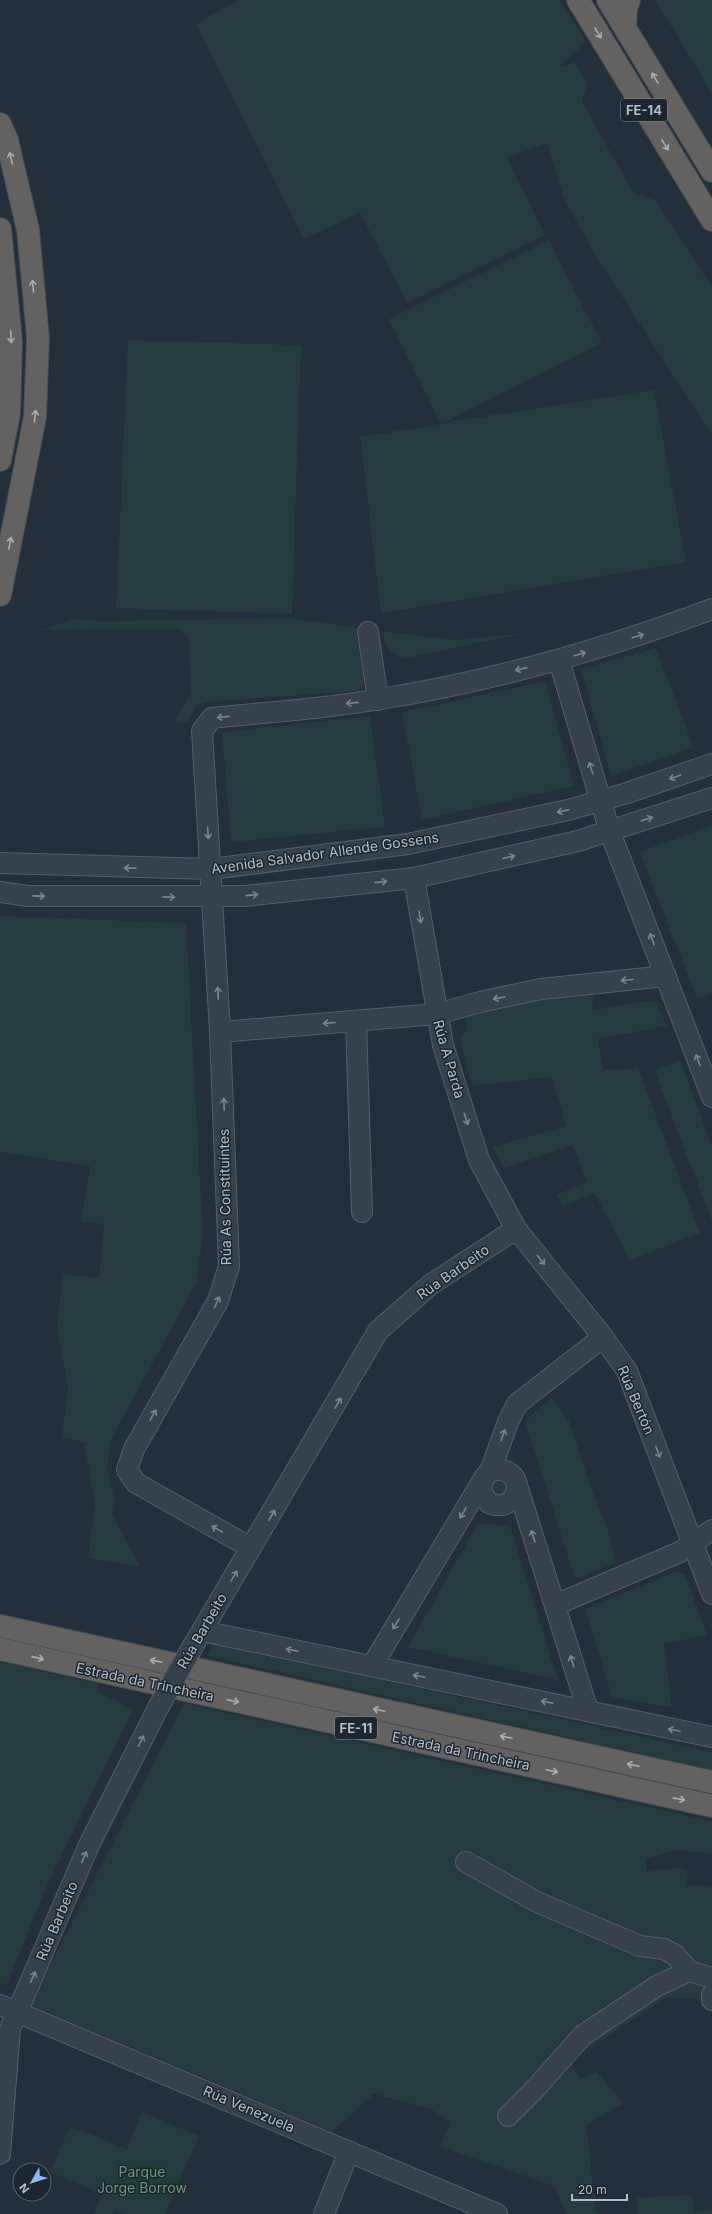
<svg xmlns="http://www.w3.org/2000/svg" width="712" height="2214" font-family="Inter,sans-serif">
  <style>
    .green { fill: #253b3d }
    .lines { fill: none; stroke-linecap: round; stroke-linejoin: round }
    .minor-casing { stroke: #555f6a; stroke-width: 22 }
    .trunk-casing { stroke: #424c57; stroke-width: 24 }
    .minor { stroke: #37414c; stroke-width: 20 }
    .trunk { stroke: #646260; stroke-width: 22 }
    .minor-bridge-casing { stroke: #555f6a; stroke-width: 22; stroke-linecap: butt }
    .minor-bridge { stroke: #37414c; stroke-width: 20 }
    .oneway { stroke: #a7aeb8 }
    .oneway2 { stroke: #7b8590 }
    .labels { text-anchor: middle; stroke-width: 3; stroke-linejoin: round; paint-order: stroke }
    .shield { fill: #1c2631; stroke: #868f9a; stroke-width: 1 }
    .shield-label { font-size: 13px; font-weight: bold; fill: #b3bcc7 }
    .street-label { font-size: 14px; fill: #b3bcc7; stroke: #1c2631 }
    .park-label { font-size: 14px; fill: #6a9872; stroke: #1c2631 }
  </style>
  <rect width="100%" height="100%" fill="#242f3c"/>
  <g class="green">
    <path d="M238,0H560L586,42L560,67L574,62L588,83L582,101L632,191L656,201L712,287V435L593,252L563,196L547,143L507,158L545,235L407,303L360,213L304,239L196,24Z"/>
    <path d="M655,0H712V93Z"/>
    <path d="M549,240L602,343L443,423L654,390L686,562L381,613L360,437L441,424L389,319Z"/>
    <path d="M128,340L301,345L292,614L116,608Z"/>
    <path d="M288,618L356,627L364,681L362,687L358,691L208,702L197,705L187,722H174L191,693L189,639L181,629L42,630L73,619L100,621Z"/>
    <path d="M383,631L454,640L525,633L407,658C390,656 385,648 383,631Z"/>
    <path d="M656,648L694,748L611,776L581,669Z"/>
    <path d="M545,681L574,786L422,820L402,712Z"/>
    <path d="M370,716L385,827L231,842L222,732Z"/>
    <path d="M712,825V993L697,999L640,852Z"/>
    <path d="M0,916L186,923L203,1235L196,1284L111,1439L107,1467L115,1499L112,1514L140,1567L88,1558L95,1504L84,1442L62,1438L68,1388L57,1328L63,1274L99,1278L104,1224L81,1222L90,1166L0,1152Z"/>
    <path d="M593,991L595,997L591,998L594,1010L655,1000L667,1026L598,1039L603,1070L638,1068L700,1233L630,1260L594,1193L563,1207L557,1195L587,1181L573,1145L504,1168L492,1147L566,1126L552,1077L472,1086L460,1039L468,1029L465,1013L538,994Z"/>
    <path d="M680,1060L712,1146V1221L654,1070Z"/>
    <path d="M551,1397L569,1421L594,1496L607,1528L616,1563L575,1579L525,1421Z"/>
    <path d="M490,1475L512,1484L500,1501L485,1483Z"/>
    <path d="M478,1523L510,1526L558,1680L408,1647Z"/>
    <path d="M677,1571L685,1575L707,1635L664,1644L672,1708L612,1697L585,1609Z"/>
    <path d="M213,1643L712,1752V1770L208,1656Z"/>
    <path d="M0,1662L99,1684L97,1691L133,1709L47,1886L6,1986L0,1983Z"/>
    <path d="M184,1703L712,1821V1854L676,1850L646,1859L647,1871L679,1868L688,1871L687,1886L697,1885L712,1888V1963L703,1968L706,2000L665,1998L571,2060L579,2079L596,2072L624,2103L586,2125L596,2210L598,2214H567L554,2186L440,2147L450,2122L431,2109L374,2094L332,2132L30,2005Z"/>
    <path d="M142,2112L199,2136L165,2214H124L115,2210L112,2214H94L102,2194L50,2172L70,2126L127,2149Z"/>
    <path d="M691,2195L694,2211L712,2210V2214H637V2197Z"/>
  </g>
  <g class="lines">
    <defs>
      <g id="minor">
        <path d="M368,632L378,700"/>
        <path d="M559,660L610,832L712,1097"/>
        <path d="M0,863L211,869L408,844L568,810L627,793L712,764"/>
        <path d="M414,878L443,1045L479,1160L516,1229L603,1337L627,1371L712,1594"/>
        <path d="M0,892L28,896H245L414,878L578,841L712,798"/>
        <path d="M356,1021L362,1212"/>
        <path d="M220,1032L437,1014L480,1002L541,989L666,976"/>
        <path d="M490,1472L508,1422L517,1404L603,1337"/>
        <path d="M517,1485L588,1711"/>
        <path d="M251,1548L136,1483L127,1470L134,1449L218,1301L229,1266L220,1032L202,731L212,718C268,712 325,709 380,699C494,681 605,649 712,609"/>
        <path d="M555,1605L680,1552L712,1530"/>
        <path d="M202,1631L712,1737"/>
        <path d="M193,1646L378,1331L430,1285L516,1229"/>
        <path d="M372,1666L483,1480C487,1473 493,1469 501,1470C528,1474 518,1515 489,1503L481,1492L483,1480"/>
        <path d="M466,1862L537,1902L640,1946L664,1949L675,1955L689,1971L712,1978"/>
        <path d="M712,1995V2000"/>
        <path d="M0,2005L497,2214"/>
        <path d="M508,2116L535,2089L583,2035L657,1986L689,1971"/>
        <path d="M0,2154L10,2029L89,1845L159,1706"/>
        <path d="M324,2214L349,2151"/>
      </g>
      <g id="trunk">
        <path d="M578,0L712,220"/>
        <path d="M608,0L712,171"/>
        <path d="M625,26L626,8L629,0"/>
        <path d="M0,124L7,140L28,230L38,338L35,417L0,595"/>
        <path d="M0,229L11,341L9,413L0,460"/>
        <path d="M0,1626L712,1782"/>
        <path d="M0,1649L712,1806"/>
      </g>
    </defs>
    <use href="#minor" class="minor-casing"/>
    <use href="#trunk" class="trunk-casing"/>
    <use href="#minor" class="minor"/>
    <use href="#trunk" class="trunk"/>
    <defs>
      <path id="minor-bridge" d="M159,1706L193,1646"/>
    </defs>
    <use href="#minor-bridge" class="minor-bridge-casing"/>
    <use href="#minor-bridge" class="minor-bridge"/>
  </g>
  <defs><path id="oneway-shaft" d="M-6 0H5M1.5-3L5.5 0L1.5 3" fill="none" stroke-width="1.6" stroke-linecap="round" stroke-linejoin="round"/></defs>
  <g class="oneway">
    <use href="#oneway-shaft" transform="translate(598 33) rotate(58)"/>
    <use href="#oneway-shaft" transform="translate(655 78) rotate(-121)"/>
    <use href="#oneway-shaft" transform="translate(665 145) rotate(58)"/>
    <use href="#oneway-shaft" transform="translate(11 158) rotate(-103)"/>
    <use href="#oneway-shaft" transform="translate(33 286) rotate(-95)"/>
    <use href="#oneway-shaft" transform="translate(11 337) rotate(87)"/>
    <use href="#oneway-shaft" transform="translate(35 416) rotate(-84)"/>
    <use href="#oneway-shaft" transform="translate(10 543) rotate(-79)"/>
    <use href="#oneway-shaft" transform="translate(38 1658) rotate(13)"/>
    <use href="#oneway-shaft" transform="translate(156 1661) rotate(-168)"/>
    <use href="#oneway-shaft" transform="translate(233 1701) rotate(12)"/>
    <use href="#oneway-shaft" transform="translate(379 1710) rotate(-168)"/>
    <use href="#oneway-shaft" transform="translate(506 1737) rotate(-168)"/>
    <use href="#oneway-shaft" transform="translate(633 1765) rotate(-168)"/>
    <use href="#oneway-shaft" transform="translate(552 1771) rotate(12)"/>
    <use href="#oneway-shaft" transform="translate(679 1799) rotate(11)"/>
  </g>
  <g class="oneway2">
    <use href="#oneway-shaft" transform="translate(638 636) rotate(-17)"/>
    <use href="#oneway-shaft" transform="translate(580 654) rotate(-17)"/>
    <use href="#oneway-shaft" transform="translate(521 669) rotate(167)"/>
    <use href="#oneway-shaft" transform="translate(352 703) rotate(174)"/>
    <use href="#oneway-shaft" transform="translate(223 717) rotate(174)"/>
    <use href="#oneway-shaft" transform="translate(591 768) rotate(-107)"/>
    <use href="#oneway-shaft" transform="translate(675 777) rotate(160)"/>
    <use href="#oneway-shaft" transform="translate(563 811) rotate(167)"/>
    <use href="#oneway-shaft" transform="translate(647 819) rotate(-18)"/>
    <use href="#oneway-shaft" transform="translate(208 833) rotate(86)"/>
    <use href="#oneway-shaft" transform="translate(509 857) rotate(-13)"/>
    <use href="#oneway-shaft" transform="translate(130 868) rotate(-178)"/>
    <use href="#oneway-shaft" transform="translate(381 882) rotate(-6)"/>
    <use href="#oneway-shaft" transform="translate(252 895) rotate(-6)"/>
    <use href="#oneway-shaft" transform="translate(39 896) rotate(1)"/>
    <use href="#oneway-shaft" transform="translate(169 897) rotate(1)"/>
    <use href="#oneway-shaft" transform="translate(420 917) rotate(80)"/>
    <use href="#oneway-shaft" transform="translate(652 939) rotate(-111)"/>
    <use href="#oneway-shaft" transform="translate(627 980) rotate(175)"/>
    <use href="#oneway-shaft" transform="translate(218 993) rotate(-93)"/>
    <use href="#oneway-shaft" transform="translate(499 998) rotate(168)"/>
    <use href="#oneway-shaft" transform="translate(329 1023) rotate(175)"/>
    <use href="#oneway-shaft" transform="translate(698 1060) rotate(-111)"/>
    <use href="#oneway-shaft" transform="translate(224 1104) rotate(-92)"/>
    <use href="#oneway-shaft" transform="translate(466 1119) rotate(72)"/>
    <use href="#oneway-shaft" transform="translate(541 1260) rotate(51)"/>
    <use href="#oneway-shaft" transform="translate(217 1302) rotate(-66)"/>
    <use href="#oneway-shaft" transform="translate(338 1403) rotate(-60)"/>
    <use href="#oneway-shaft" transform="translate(153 1415) rotate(-61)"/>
    <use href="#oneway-shaft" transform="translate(503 1435) rotate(-71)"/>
    <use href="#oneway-shaft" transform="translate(658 1452) rotate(69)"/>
    <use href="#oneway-shaft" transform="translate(463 1513) rotate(121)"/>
    <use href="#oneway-shaft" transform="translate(272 1515) rotate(-59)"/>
    <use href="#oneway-shaft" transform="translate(217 1529) rotate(-151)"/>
    <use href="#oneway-shaft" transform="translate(533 1536) rotate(-108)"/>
    <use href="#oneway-shaft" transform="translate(234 1576) rotate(-59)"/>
    <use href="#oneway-shaft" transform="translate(396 1624) rotate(121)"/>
    <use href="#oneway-shaft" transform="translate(292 1650) rotate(-169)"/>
    <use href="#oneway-shaft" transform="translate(572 1661) rotate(-107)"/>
    <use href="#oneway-shaft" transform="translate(419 1676) rotate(-168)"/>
    <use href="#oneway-shaft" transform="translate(547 1702) rotate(-168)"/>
    <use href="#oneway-shaft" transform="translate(674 1730) rotate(-168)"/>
    <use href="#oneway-shaft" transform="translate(141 1741) rotate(-64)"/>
    <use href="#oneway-shaft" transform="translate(84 1857) rotate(-67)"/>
    <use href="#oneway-shaft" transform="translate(33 1977) rotate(-66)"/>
  </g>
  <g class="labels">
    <g class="shield">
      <rect x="621" y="99" width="46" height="22" rx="3"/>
      <rect x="335" y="1717" width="42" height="22" rx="3"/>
    </g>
    <g class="shield-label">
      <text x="644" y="115">FE-14</text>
      <text x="356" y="1733">FE-11</text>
    </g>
    <g class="street-label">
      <text transform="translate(325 853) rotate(-8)" y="5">Avenida Salvador Allende Gossens</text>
      <text transform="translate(449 1059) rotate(74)" y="5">Rúa A Parda</text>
      <text transform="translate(225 1197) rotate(-91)" y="5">Rúa As Constituíntes</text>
      <text transform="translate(453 1272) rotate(-35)" y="5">Rúa Barbeito</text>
      <text transform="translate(636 1400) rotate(67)" y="5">Rúa Bertón</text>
      <text transform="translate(202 1631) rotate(-60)" y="5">Rúa Barbeito</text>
      <text transform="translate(145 1682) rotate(12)" y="5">Estrada da Trincheira</text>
      <text transform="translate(461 1751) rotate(12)" y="5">Estrada da Trincheira</text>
      <text transform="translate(57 1921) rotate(-67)" y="5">Rúa Barbeito</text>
      <text transform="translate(249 2109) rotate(23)" y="5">Rúa Venezuela</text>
    </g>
    <g class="park-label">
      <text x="142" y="2177">Parque<tspan x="142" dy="16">Jorge Borrow</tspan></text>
    </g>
  </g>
  <g transform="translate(32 2182) rotate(231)"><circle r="19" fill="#1c2631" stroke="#58626d"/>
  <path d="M0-3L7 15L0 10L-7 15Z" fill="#8ab9f6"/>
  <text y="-6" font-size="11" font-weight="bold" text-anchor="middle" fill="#b3bcc7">N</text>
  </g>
  <path d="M572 2194v6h55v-6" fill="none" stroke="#b3bcc7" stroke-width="2"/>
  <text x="578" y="2194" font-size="12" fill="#b3bcc7" stroke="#1c2631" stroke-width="3" paint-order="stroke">20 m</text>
</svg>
